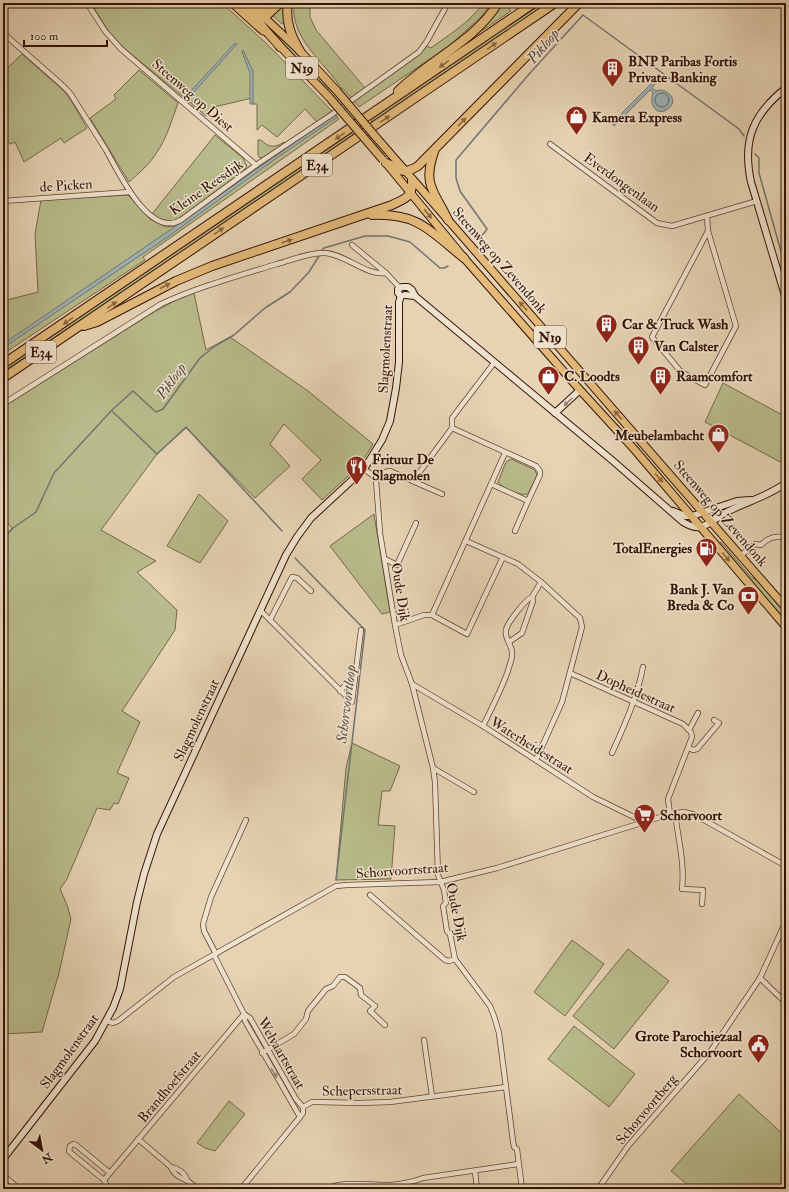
<svg xmlns="http://www.w3.org/2000/svg" width="789" height="1192" font-family="'IM FELL Double Pica',serif">
  <style>
    .green { fill: #b8bb8b; stroke: #766748 }
    .water { fill: #9cb4b9; stroke: #727471 }
    .lines { fill: none; stroke-linecap: round; stroke-linejoin: round }
    .shore { stroke: #68645e; stroke-width: 1 }
    .stream { stroke: #727471; stroke-width: 1.5 }
    .street-casing { stroke: #604330; stroke-width: 6 }
    .secondary-casing { stroke: #341304; stroke-width: 8 }
    .primary-casing { stroke: #341304; stroke-width: 9 }
    .highway-casing { stroke: #341304; stroke-width: 10 }
    .street { stroke: #efe2ce; stroke-width: 4.5 }
    .secondary { stroke: #efe2ce; stroke-width: 6 }
    .primary { stroke: #e3ba7a; stroke-width: 7 }
    .highway { stroke: #e3ba7a; stroke-width: 8 }
    .primary-bridge-casing { stroke: #341304; stroke-width: 9; stroke-linecap: butt }
    .primary-bridge { stroke: #e3ba7a; stroke-width: 7 }
    .oneway { fill: #8c663f }
    .oneway2 { fill: #9b8573 }
    .labels { text-anchor: middle; stroke-width: 3; stroke-linejoin: round; paint-order: stroke }
    .shield { fill: #efe2ce; stroke: #6c5141; stroke-width: 1 }
    .shield-label { font-size: 13px; font-weight: bold; fill: #341304 }
    .poi-label { font-size: 14px; font-weight: bold; fill: #341304; stroke: #efe2ce; text-anchor: start }
    .street-label { font-size: 14px; fill: #341304; stroke: #efe2ce }
    .water-label { font-size: 15px; font-style: italic; fill: #584b43; stroke: #efe2ce }
  </style>
  <rect width="100%" height="100%" fill="#e6d3b4"/>
  <filter id="stains"><feTurbulence type="fractalNoise" baseFrequency=".005" numOctaves="4"/><feColorMatrix values="0 0 0 0 .2 0 0 0 0 .09 0 0 0 0 .02 0 0 0 .5 -.17"/></filter>
  <radialGradient id="worn" r=".72"><stop offset=".6" stop-color="#630" stop-opacity="0"/><stop offset="1" stop-color="#630" stop-opacity=".3"/></radialGradient>
  <g class="green">
    <path d="M91,3H222L266,43L332,111L317,122L305,109L277,137L262,125L257,130V104H253L252,98L214,107L206,116L118,43L110,34Z"/>
    <path d="M294,3H310V17L316,30L365,88L351,98L342,88H341C324,61 290,39 294,3Z"/>
    <path d="M483,3H492L481,17L449,46L359,107L354,101L420,54L427,46L431,48C448,35 471,22 483,3Z"/>
    <path d="M501,3H517L509,9L511,11L477,34Z"/>
    <path d="M543,3H548L372,123L371,120Z"/>
    <path d="M284,4V23L282,24L273,16Z"/>
    <path d="M266,22L287,42L333,93L314,76L265,24Z"/>
    <path d="M22,54L64,91L72,102L87,128L64,143L61,138L24,162L15,142L11,144L3,139V72Z"/>
    <path d="M139,70L178,103C172,119 167,138 157,152C150,164 139,173 129,182L90,118L116,99L114,95Z"/>
    <path d="M335,114L339,119L143,257L145,260L3,354V301L38,292L35,234L41,200L128,195L150,219L166,227L176,226Z"/>
    <path d="M352,133L354,136L3,372V369Z"/>
    <path d="M215,135L243,158L247,166L243,173L174,222L160,219L152,214Z"/>
    <path d="M258,140H261C269,148 275,148 284,142L285,143C278,148 269,158 260,158L258,155Z"/>
    <path d="M194,293L206,350L230,337L308,391L373,444L360,465L322,500L302,479L321,460L284,424L270,444L290,466L255,498L186,428L157,454L101,530L156,561L137,572L177,610L175,630L122,711L140,722L117,773L129,778L118,804L114,803L110,810L97,808L67,879L60,889L67,905L71,919L59,973L42,1032L3,1034V539L12,528L3,517V407L154,312L176,300Z"/>
    <path d="M723,383L786,417V465L705,422Z"/>
    <path d="M511,459L535,470L537,475L528,494C519,496 503,489 498,482L506,462Z"/>
    <path d="M199,494L228,521L200,563L167,546Z"/>
    <path d="M374,514L390,612L382,614L330,546Z"/>
    <path d="M721,542L751,577L761,583L786,613V621L719,544Z"/>
    <path d="M352,743L400,766L390,791H382L378,825L395,826L391,879L336,880L346,768Z"/>
    <path d="M572,940L604,964L565,1016L534,992Z"/>
    <path d="M628,949L669,981L614,1049L573,1016Z"/>
    <path d="M574,1026L635,1074L609,1107L548,1059Z"/>
    <path d="M739,1094L786,1137V1189H686L688,1185L671,1171Z"/>
    <path d="M229,1101L245,1114L215,1151L205,1148L197,1143Z"/>
  </g>
  <g class="water">
    <path d="M235,43L237,44L193,93L191,91Z"/>
    <path d="M243,50L253,71V104H250V73L242,52Z"/>
    <path d="M653,82L655,84L652,88L656,91C667,87 679,100 669,108C658,118 648,105 653,93L650,90L614,126L612,123Z"/>
    <path d="M335,114L337,117L278,157L169,236L3,348V344L176,226Z"/>
  </g>
  <g class="lines">
    <circle class="shore" cx="662" cy="100" r="7"/>
    <g class="stream">
      <path d="M755,154L759,158V173L782,255"/>
      <path d="M482,235L485,232L487,229L460,191L456,178V160L530,73L583,15L739,129L744,136"/>
      <path d="M321,251L324,248L365,236H388L410,242L440,268H444L448,266"/>
      <path d="M786,266V267"/>
      <path d="M112,411L157,454L186,427L282,531"/>
      <path d="M3,539L13,528L36,512L54,473L112,410L133,391L156,412L163,409L200,358L215,346L234,335L265,308L290,292L309,272L319,256"/>
      <path d="M295,558L365,630L336,880"/>
    </g>
    <defs>
      <g id="street">
        <path d="M87,3L105,31L121,49L256,165"/>
        <path d="M3,33L61,84L70,93C82,112 94,131 106,150C118,171 149,239 181,220L256,165L331,115L419,52L427,41L448,3"/>
        <path d="M550,144L657,223L672,226L757,201"/>
        <path d="M3,201L130,192"/>
        <path d="M707,216L708,231L736,326L705,385L681,372L652,337L708,231"/>
        <path d="M352,245L386,273L400,288"/>
        <path d="M3,404L161,304C198,287 238,276 277,264C292,260 310,252 325,253C345,254 366,276 386,273"/>
        <path d="M452,428V418L494,363"/>
        <path d="M364,469L375,477L376,480L380,533L395,625L401,655L412,684L433,768L435,782L438,875L444,890L446,903L443,906L447,931L450,934L455,959L490,1006L494,1016L499,1033L513,1141L514,1147L517,1149L522,1189"/>
        <path d="M375,477L380,473L390,471L442,494"/>
        <path d="M413,481L452,428L536,466L540,471V475L528,501L491,484"/>
        <path d="M515,531L528,501"/>
        <path d="M466,541L518,564L541,582L580,618L582,627L562,702L536,760"/>
        <path d="M740,556L755,544L761,545C769,537 775,536 786,537"/>
        <path d="M385,559L397,565L416,523"/>
        <path d="M260,610L352,702L361,630"/>
        <path d="M432,615L505,453"/>
        <path d="M270,620L292,577L297,578L311,591"/>
        <path d="M395,625L424,615H432L467,634L503,557"/>
        <path d="M509,642L522,633L533,601L532,597"/>
        <path d="M570,673L683,724L691,732L692,737L668,799L670,814"/>
        <path d="M412,684L483,726L593,797L636,818L641,823"/>
        <path d="M340,691L351,679"/>
        <path d="M483,726C492,708 501,690 508,671C509,665 513,659 512,653C512,644 504,639 506,630C507,623 526,599 532,597L541,582"/>
        <path d="M689,730L698,713"/>
        <path d="M689,748L693,750L697,749L719,723L714,720"/>
        <path d="M612,753C625,724 637,698 643,667"/>
        <path d="M433,768L474,792"/>
        <path d="M675,813C678,838 685,864 682,889L703,890L702,904"/>
        <path d="M370,895L445,960L449,961L455,959"/>
        <path d="M216,954L204,931L203,924L211,897L246,820"/>
        <path d="M214,955L244,1014L245,1021L300,1117"/>
        <path d="M760,978L786,1003"/>
        <path d="M244,1014L250,1018L296,1099L303,1107L312,1102H317L359,1103L390,1102L506,1087"/>
        <path d="M107,1021L113,1023L118,1021L174,977L336,886L347,885L440,882L497,868L670,814L684,812L695,815L786,866"/>
        <path d="M424,1040L432,1096"/>
        <path d="M262,1053L294,1034L306,1019L308,1011L326,989L333,986L340,977H345L360,988L361,995L375,1006L370,1011L385,1025"/>
        <path d="M138,1139L171,1167C173,1174 180,1178 186,1180C190,1182 194,1186 197,1189"/>
        <path d="M171,1167C178,1168 185,1173 187,1180"/>
        <path d="M475,1171L477,1189"/>
        <path d="M110,1173L76,1145L73,1144L70,1146L69,1151L72,1154L104,1180L244,1014"/>
        <path d="M3,1175L19,1189"/>
        <path d="M104,1180L108,1189"/>
        <path d="M241,1189L300,1117L303,1113V1107"/>
        <path d="M329,1189C338,1180 377,1186 390,1185C401,1184 413,1182 423,1178L518,1164"/>
        <path d="M598,1189L628,1146L710,1052L760,978L786,921"/>
      </g>
      <g id="secondary">
        <path d="M786,88C753,114 742,140 751,182L786,299"/>
        <path d="M405,295L415,296L613,461L683,522C688,525 694,528 700,527C710,525 717,517 725,513C745,502 767,497 786,483"/>
        <path d="M401,296L398,293V289L402,287H408L412,290L415,296"/>
        <path d="M555,413L580,390"/>
        <path d="M673,511L685,516H692L737,501L750,500"/>
        <path d="M3,1159L95,1041L113,1008L120,989L137,902L144,874L157,834L286,555L297,537L311,518L364,469L382,440L390,421L396,388L399,362V302L401,296"/>
      </g>
      <g id="primary">
        <path d="M232,3L263,31"/>
        <path d="M249,3L300,51L337,91"/>
        <path d="M277,43L329,97"/>
        <path d="M375,136L786,608"/>
        <path d="M386,163L464,258L580,390L634,449L786,627"/>
      </g>
      <g id="highway">
        <path d="M240,3L258,19C260,27 275,39 280,47"/>
        <path d="M288,3C285,21 291,36 300,51"/>
        <path d="M258,19L265,17L280,3"/>
        <path d="M258,19L260,12L268,3"/>
        <path d="M398,91C428,61 476,40 498,3"/>
        <path d="M434,152C422,185 435,192 448,220"/>
        <path d="M386,163C401,169 401,176 418,166L579,3"/>
        <path d="M372,215C419,213 430,231 464,258"/>
        <path d="M84,326L97,322L176,281L212,266L392,205C406,198 413,197 412,180"/>
        <path d="M3,364L534,3"/>
        <path d="M3,378L555,3"/>
      </g>
    </defs>
    <use href="#street" class="street-casing"/>
    <use href="#secondary" class="secondary-casing"/>
    <use href="#primary" class="primary-casing"/>
    <use href="#highway" class="highway-casing"/>
    <use href="#street" class="street"/>
    <use href="#secondary" class="secondary"/>
    <use href="#primary" class="primary"/>
    <use href="#highway" class="highway"/>
    <defs>
      <g id="primary-bridge">
        <path d="M337,91L375,136"/>
        <path d="M329,97L383,160"/>
      </g>
    </defs>
    <use href="#primary-bridge" class="primary-bridge-casing"/>
    <use href="#primary-bridge" class="primary-bridge"/>
  </g>
  <defs><path id="oneway-solid" d="M-6-.8H1V-3.2L6.5 0L1 3.2V.8H-6Z"/></defs>
  <g class="oneway">
    <use href="#oneway-solid" transform="translate(492 46) rotate(-34)"/>
    <use href="#oneway-solid" transform="translate(444 64) rotate(146)"/>
    <use href="#oneway-solid" transform="translate(385 119) rotate(-34)"/>
    <use href="#oneway-solid" transform="translate(462 122) rotate(-46)"/>
    <use href="#oneway-solid" transform="translate(340 136) rotate(146)"/>
    <use href="#oneway-solid" transform="translate(428 214) rotate(51)"/>
    <use href="#oneway-solid" transform="translate(219 231) rotate(-34)"/>
    <use href="#oneway-solid" transform="translate(287 241) rotate(-19)"/>
    <use href="#oneway-solid" transform="translate(165 286) rotate(-27)"/>
    <use href="#oneway-solid" transform="translate(112 305) rotate(-34)"/>
    <use href="#oneway-solid" transform="translate(523 306) rotate(-131)"/>
    <use href="#oneway-solid" transform="translate(68 321) rotate(146)"/>
    <use href="#oneway-solid" transform="translate(618 415) rotate(-131)"/>
    <use href="#oneway-solid" transform="translate(659 478) rotate(49)"/>
    <use href="#oneway-solid" transform="translate(726 557) rotate(50)"/>
  </g>
  <g class="oneway2">
    <use href="#oneway-solid" transform="translate(568 402) rotate(136)"/>
    <use href="#oneway-solid" transform="translate(274 1073) rotate(60)"/>
  </g>
  <defs>
    <symbol id="building-pin" viewBox="-11 -11 22 30"><path d="M0 17L-7.5 6A9.5 9.5 0 1 1 7.5 6Z" fill="#8f2418" stroke="#efe2ce"/><path d="M-4-6H4V6H1V3H-1V6H-4ZM-2.5-4.3h1.7v1.8h-1.7ZM.8-4.3h1.7v1.8H.8ZM-2.5-1h1.7V.8h-1.7ZM.8-1h1.7V.8H.8Z" fill="#fff"/></symbol>
    <symbol id="shop-pin" viewBox="-11 -11 22 30"><path d="M0 17L-7.5 6A9.5 9.5 0 1 1 7.5 6Z" fill="#8f2418" stroke="#efe2ce"/><path d="M-5-2.5h2.3a2.7 3.5 0 0 1 5.4 0H5L5.5 6h-11ZM-1.5-2.5h3a1.5 2.3 0 0 0-3 0Z" fill="#fff"/></symbol>
    <symbol id="restaurant-pin" viewBox="-11 -11 22 30"><path d="M0 17L-7.5 6A9.5 9.5 0 1 1 7.5 6Z" fill="#8f2418" stroke="#efe2ce"/><path d="M-5-6h1v4h1v-4h1v4h1v-4h1v5L-1.5 .5V6h-2V.5L-5-1ZM5-6V6H3V1.5H1.5Q1.5-4 5-6Z" fill="#fff"/></symbol>
    <symbol id="fuel-pin" viewBox="-11 -11 22 30"><path d="M0 17L-7.5 6A9.5 9.5 0 1 1 7.5 6Z" fill="#8f2418" stroke="#efe2ce"/><path d="M-5.5-6h7V0h2V4h1.3V-2.5L3-4.5l.8-.8L6-3V5H2.5V1h-1V6h-7ZM-4.2-4.7v3.2H.2V-4.7Z" fill="#fff"/></symbol>
    <symbol id="bank-pin" viewBox="-11 -11 22 30"><path d="M0 17L-7.5 6A9.5 9.5 0 1 1 7.5 6Z" fill="#8f2418" stroke="#efe2ce"/><path d="M-6-4H6V4H-6ZM0-2.3a2.3 2.3 0 1 0 0 4.6a2.3 2.3 0 1 0 0-4.6Z" fill="#fff"/></symbol>
    <symbol id="supermarket-pin" viewBox="-11 -11 22 30"><path d="M0 17L-7.5 6A9.5 9.5 0 1 1 7.5 6Z" fill="#8f2418" stroke="#efe2ce"/><path d="M-6-5.5h2.5l.6 2H6L4.5 2H-2.5L-4.4-4H-6ZM-1.5 3.2a1.3 1.3 0 1 0 .1 0ZM3 3.2a1.3 1.3 0 1 0 .1 0Z" fill="#fff"/></symbol>
    <symbol id="civic-pin" viewBox="-11 -11 22 30"><path d="M0 17L-7.5 6A9.5 9.5 0 1 1 7.5 6Z" fill="#8f2418" stroke="#efe2ce"/><path d="M-.6-6.5H3V-4.5H.6V-3L4-1V1h2V6H-6V1h2V-1L-.6-3ZM-1.2 2.5V6h2.4V2.5Z" fill="#fff"/></symbol>
  </defs>
  <g fill-rule="evenodd">
    <use href="#building-pin" x="600" y="56" width="25" height="34"/>
    <use href="#shop-pin" x="564" y="104" width="25" height="34"/>
    <use href="#building-pin" x="594" y="312" width="25" height="34"/>
    <use href="#building-pin" x="626" y="334" width="25" height="34"/>
    <use href="#shop-pin" x="536" y="364" width="25" height="34"/>
    <use href="#building-pin" x="648" y="364" width="25" height="34"/>
    <use href="#shop-pin" x="706" y="422" width="25" height="34"/>
    <use href="#restaurant-pin" x="344" y="454" width="25" height="34"/>
    <use href="#fuel-pin" x="694" y="536" width="25" height="34"/>
    <use href="#bank-pin" x="736" y="584" width="25" height="34"/>
    <use href="#supermarket-pin" x="632" y="802" width="25" height="34"/>
    <use href="#civic-pin" x="746" y="1032" width="25" height="34"/>
  </g>
  <g class="labels">
    <g class="shield">
      <rect x="286" y="57" width="32" height="22" rx="3"/>
      <rect x="302" y="154" width="30" height="22" rx="3"/>
      <rect x="534" y="326" width="32" height="22" rx="3"/>
      <rect x="26" y="341" width="30" height="22" rx="3"/>
    </g>
    <g class="shield-label">
      <text x="302" y="73">N19</text>
      <text x="317" y="170">E34</text>
      <text x="550" y="342">N19</text>
      <text x="41" y="357">E34</text>
    </g>
    <g class="poi-label">
      <text x="628" y="66">BNP Paribas Fortis<tspan x="628" dy="16">Private Banking</tspan></text>
      <text x="592" y="122">Kamera Express</text>
      <text x="622" y="329">Car &amp; Truck Wash</text>
      <text x="654" y="351">Van Calster</text>
      <text x="564" y="381">C. Loodts</text>
      <text x="676" y="381">Raamcomfort</text>
      <text x="704" y="440" text-anchor="end">Meubelambacht</text>
      <text x="372" y="464">Frituur De<tspan x="372" dy="16">Slagmolen</tspan></text>
      <text x="692" y="553" text-anchor="end">TotalEnergies</text>
      <text x="734" y="594" text-anchor="end">Bank J. Van<tspan x="734" dy="16">Breda &amp; Co</tspan></text>
      <text x="660" y="820">Schorvoort</text>
      <text x="742" y="1041" text-anchor="end">Grote Parochiezaal<tspan x="742" dy="16">Schorvoort</tspan></text>
    </g>
    <g class="street-label">
      <text transform="translate(193 95) rotate(41)" y="5">Steenweg op Diest</text>
      <text transform="translate(622 182) rotate(36)" y="5">Everdongenlaan</text>
      <text transform="translate(66 185) rotate(-4)" y="5">de Picken</text>
      <text transform="translate(206 187) rotate(-35)" y="5">Kleine Reesdijk</text>
      <text transform="translate(500 260) rotate(49)" y="5">Steenweg op Zevendonk</text>
      <text transform="translate(385 349) rotate(-87)" y="5">Slagmolenstraat</text>
      <text transform="translate(721 513) rotate(49)" y="5">Steenweg op Zevendonk</text>
      <text transform="translate(401 592) rotate(81)" y="5">Oude Dijk</text>
      <text transform="translate(636 691) rotate(24)" y="5">Dopheidestraat</text>
      <text transform="translate(196 720) rotate(-65)" y="5">Slagmolenstraat</text>
      <text transform="translate(532 745) rotate(32)" y="5">Waterheidestraat</text>
      <text transform="translate(402 870) rotate(-4)" y="5">Schorvoortstraat</text>
      <text transform="translate(457 912) rotate(79)" y="5">Oude Dijk</text>
      <text transform="translate(69 1051) rotate(-54)" y="5">Slagmolenstraat</text>
      <text transform="translate(282 1053) rotate(60)" y="5">Welvaartstraat</text>
      <text transform="translate(169 1086) rotate(-50)" y="5">Brandhoefstraat</text>
      <text transform="translate(362 1090) rotate(-1)" y="5">Schepersstraat</text>
      <text transform="translate(646 1109) rotate(-50)" y="5">Schorvoortberg</text>
    </g>
    <g class="water-label">
      <text transform="translate(543 46) rotate(-49)" y="5">Pikloop</text>
      <text transform="translate(171 381) rotate(-54)" y="5">Pikloop</text>
      <text transform="translate(346 704) rotate(-83)" y="5">Schorvoortloop</text>
    </g>
  </g>
  <rect width="789" height="1192" fill="none" stroke="#e6d3b4" stroke-width="16"/>
  <rect x="4" y="4" width="781" height="1184" fill="none" stroke="#341304" stroke-width="2"/>
  <rect x="8" y="8" width="773" height="1176" fill="none" stroke="#341304"/>
  <g transform="translate(42 1150) rotate(148)" stroke="#efe2ce" stroke-width="3" paint-order="stroke">
  <path d="M0-3L7 15L0 10L-7 15Z" fill="#341304"/>
  <text y="-6" font-size="11" font-weight="bold" text-anchor="middle" fill="#341304">N</text>
  </g>
  <path d="M24 40v6h83v-6" fill="none" stroke="#341304" stroke-width="2"/>
  <text x="30" y="40" font-size="12" fill="#341304" stroke="#efe2ce" stroke-width="3" paint-order="stroke">100 m</text>
  <rect width="100%" height="100%" filter="url(#stains)"/>
  <rect width="100%" height="100%" fill="url(#worn)"/>
</svg>
